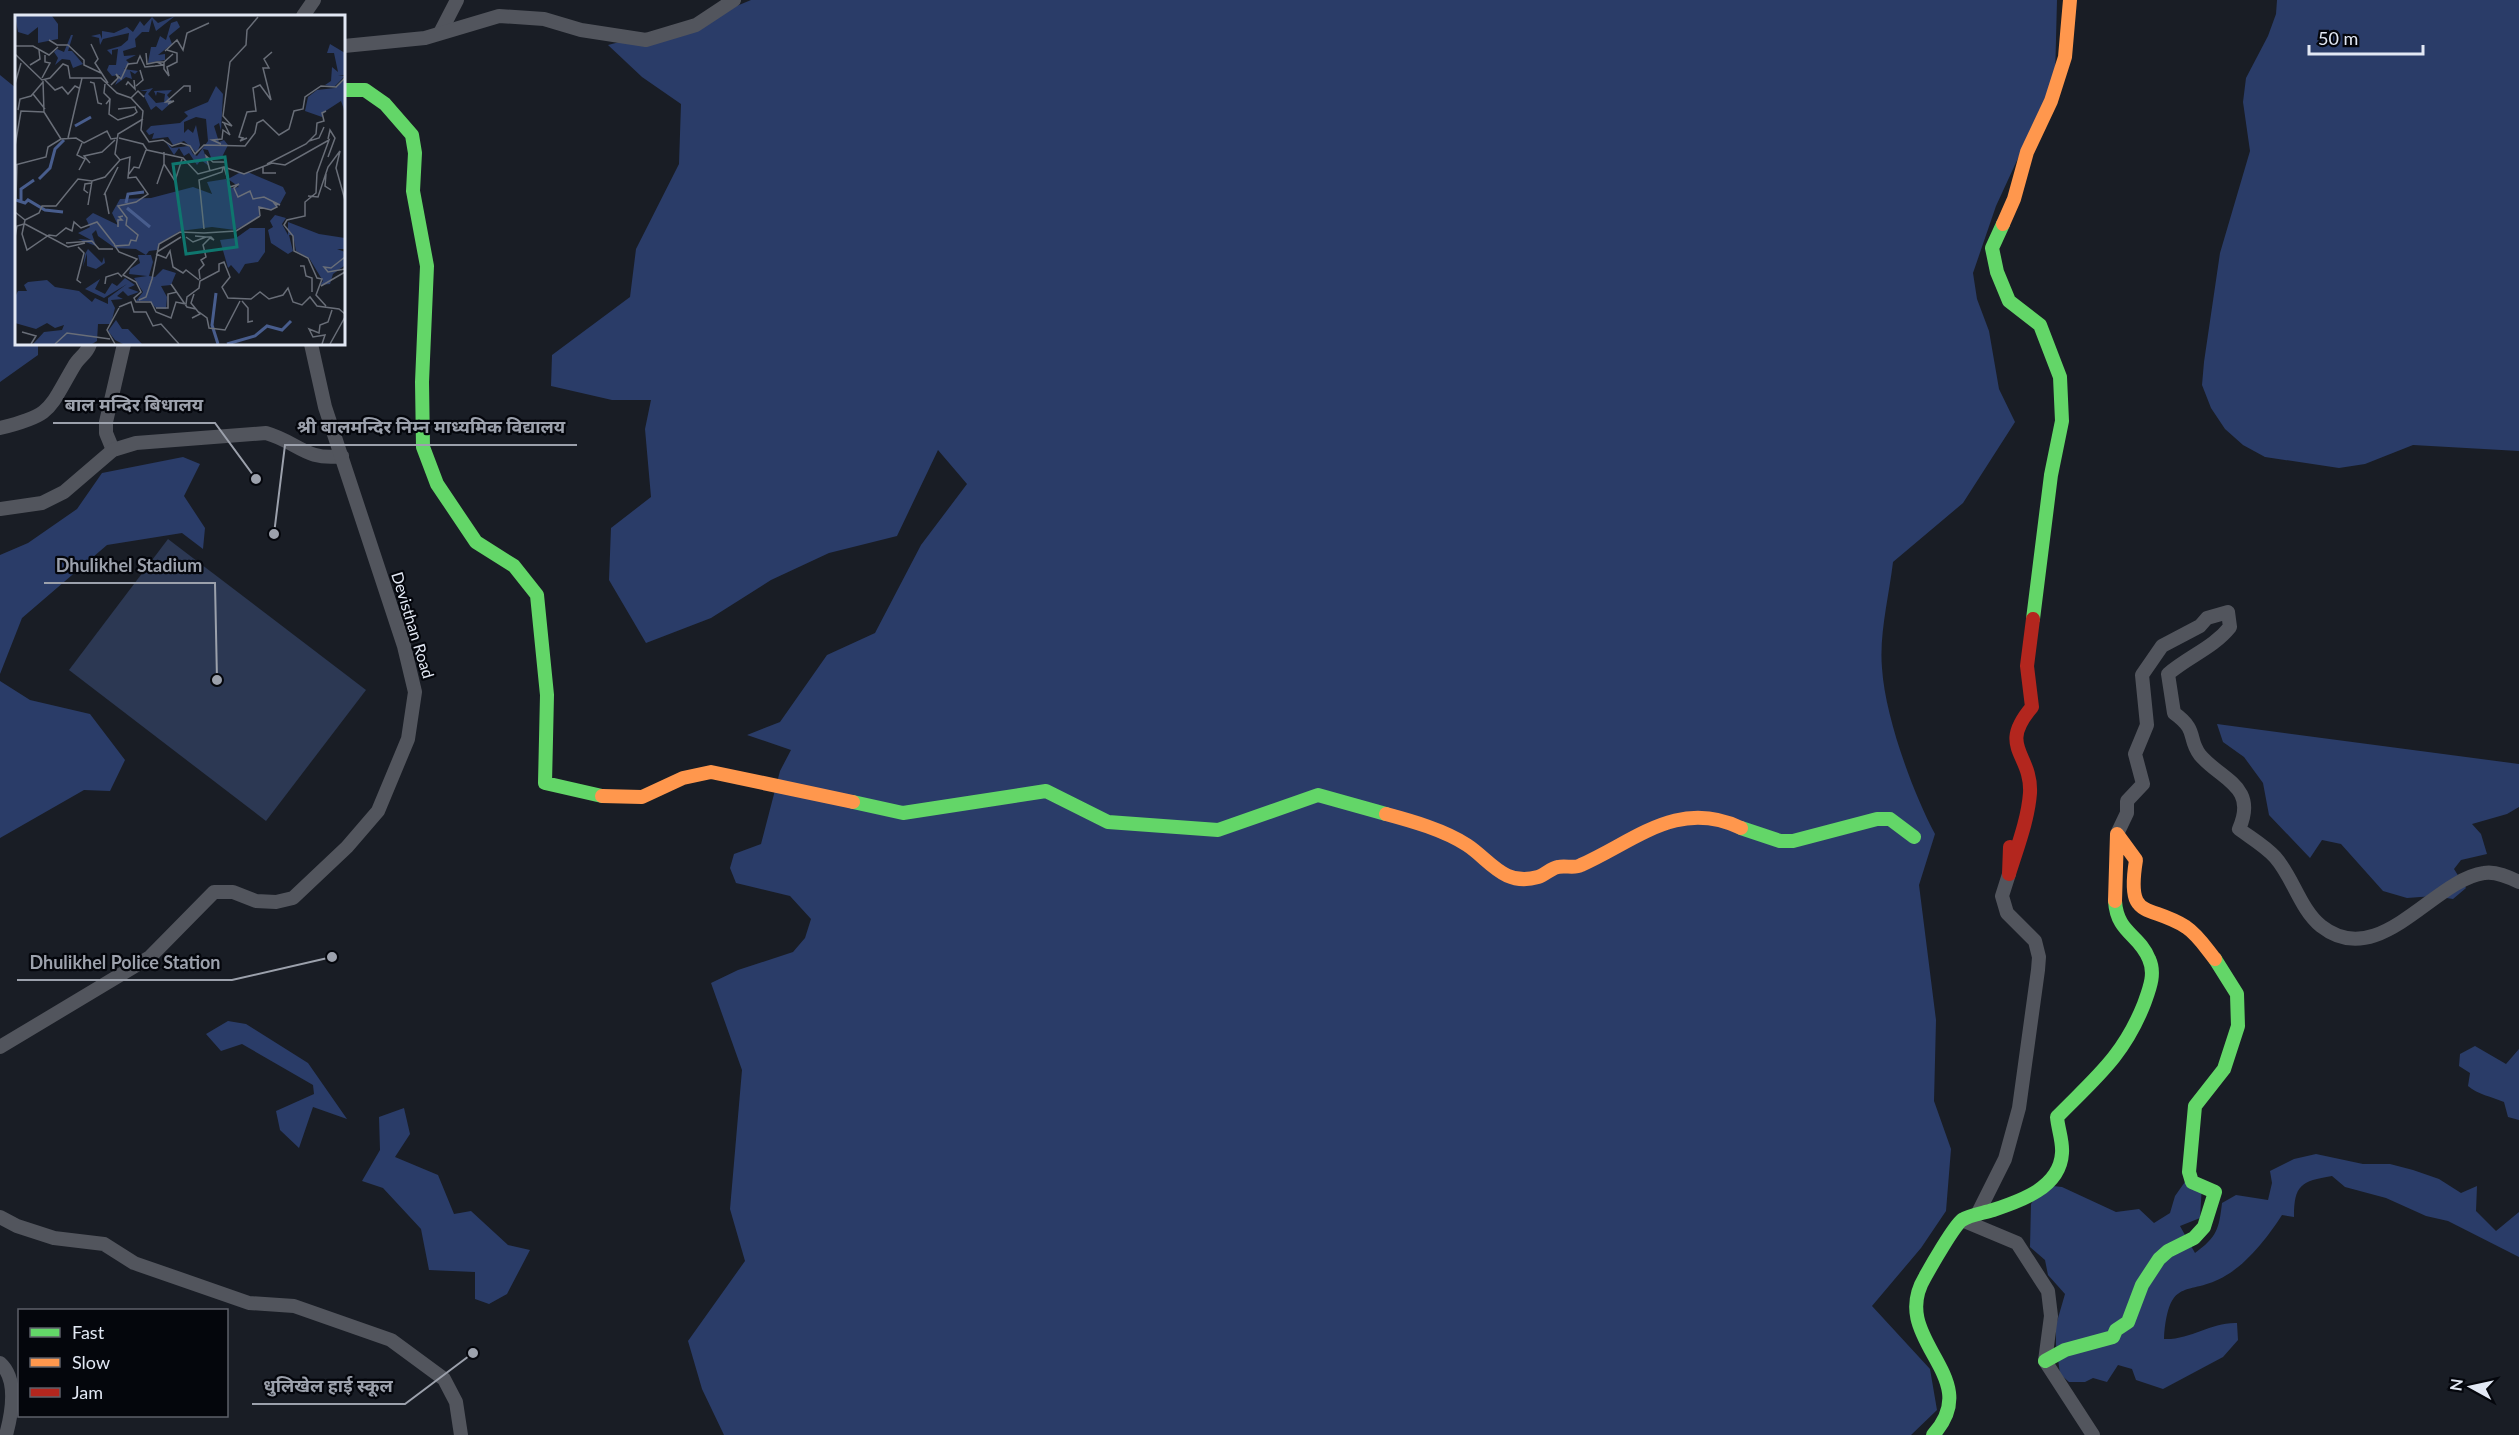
<svg xmlns="http://www.w3.org/2000/svg" width="2519" height="1435" font-family="Lato,'Noto Sans Devanagari',sans-serif">
  <style>
    .green { fill: #2c3853 }
    .forest { fill: #2a3c68 }
    .lines { fill: none; stroke-linecap: round; stroke-linejoin: round }
    .street { stroke: #52555d; stroke-width: 14 }
    .fast { stroke: #63d668; stroke-width: 14 }
    .slow { stroke: #ff974d; stroke-width: 14 }
    .jam { stroke: #b3261e; stroke-width: 14 }
    .labels { text-anchor: middle; stroke-width: 4.5; stroke-linejoin: round; paint-order: stroke }
    .street-label { font-size: 16px; fill: #e2e8f4; stroke: #04060c }
    .inset-river { fill: none; stroke: #485d8d; stroke-width: 3 }
    .inset-road { fill: none; stroke: #696e78; stroke-width: 1.5 }
    .view { fill: #0f766e; fill-opacity: 0.15; stroke: #0f766e; stroke-width: 3 }
    .inset-edge { fill: none; stroke: #e2e8f4; stroke-width: 3 }
    .leader { fill: none; stroke: #9ca1ac; stroke-width: 2 }
    .callout-dot { fill: #9ca1ac; stroke: #04060c; stroke-width: 2 }
    .callout-label { font-size: 18px; text-anchor: middle; font-weight: bold; fill: #9ca1ac; stroke: #04060c; stroke-width: 4.5; stroke-linejoin: round; paint-order: stroke }
  </style>
  <rect width="100%" height="100%" fill="#191d25"/>
  <path class="green" d="M168,539L366,690L266,821L69,670Z"/>
  <g class="forest">
    <path d="M751,0H2057L2055,78L1996,206L1973,273L1977,299L1989,331L1999,389L2015,422L1963,503L1893,562C1889,596 1879,634 1882,668C1885,716 1912,791 1935,834L1919,885L1936,1020L1934,1101L1951,1149L1946,1211L1921,1248L1872,1306L1930,1369L1937,1410L1911,1435H724L702,1389L688,1341L745,1261L730,1209L742,1070L711,983L738,970L793,952L805,938L811,919L790,896L736,883L730,868L734,854L761,844L780,771L791,750L747,735L780,722L827,655L875,633L921,545L967,484L938,450L897,536L829,553L771,580L711,618L646,643L609,580L611,528L651,497L645,429L651,400H612L551,386L552,355L630,297L636,249L679,164L681,104L642,77L608,45L703,20Z"/>
    <path d="M2277,0H2519V451L2413,445L2365,464L2339,468L2265,457L2243,445L2225,429L2211,408L2202,385L2204,362L2220,253L2250,151L2243,102L2246,78L2268,36L2276,14Z"/>
    <path d="M0,75L16,88V344H38V355L0,382Z"/>
    <path d="M183,457L200,464L184,496L205,528L203,549L182,533L107,545L22,618L0,674V555L28,543L77,509L102,473Z"/>
    <path d="M0,681L30,700L90,714L125,760L110,791L84,790L0,838Z"/>
    <path d="M2217,724L2519,764V807L2507,814L2472,824L2481,834L2487,854L2461,860L2454,869L2466,888L2453,899L2434,896L2407,898L2383,891L2341,844L2322,840L2310,858L2269,815L2263,783L2244,757L2223,742Z"/>
    <path d="M228,1021L246,1024L308,1063L347,1119L313,1107L299,1148L280,1130L276,1111L314,1094L313,1085L242,1044L221,1051L206,1034Z"/>
    <path d="M2475,1046L2506,1064L2519,1049V1120L2508,1117L2504,1102C2492,1097 2477,1094 2468,1086L2470,1073L2459,1066L2460,1054Z"/>
    <path d="M404,1108L410,1134L395,1157L438,1175L454,1214L471,1211L508,1245L530,1250L507,1294L489,1304L475,1299V1272L429,1270L421,1229L383,1188L362,1181L380,1150L379,1117Z"/>
    <path d="M2316,1154L2363,1164H2390L2413,1170L2439,1179L2461,1193L2477,1186L2476,1211L2496,1231L2519,1212V1257L2448,1221L2426,1216L2386,1198L2345,1187L2332,1176C2301,1181 2294,1185 2294,1217L2282,1215C2270,1234 2250,1260 2230,1273C2189,1300 2169,1271 2164,1339C2191,1340 2211,1322 2237,1323L2238,1340L2223,1357L2163,1389L2136,1380L2132,1369L2118,1365L2107,1382L2093,1378L2085,1382H2069L2060,1374L2056,1344V1325L2065,1294L2048,1275L2045,1260L2030,1247L2031,1204L2044,1185L2062,1187L2116,1212L2139,1209L2154,1223L2170,1213L2175,1196L2187,1179L2202,1185L2200,1218L2180,1226L2195,1253C2217,1237 2219,1229 2222,1203L2236,1195L2268,1200L2272,1183L2270,1171L2294,1159Z"/>
  </g>
  <g class="lines">
    <g class="street">
      <path d="M303,16L314,0"/>
      <path d="M440,33L457,0"/>
      <path d="M344,46L425,38L499,16L544,19L581,30L646,40L696,25L734,0"/>
      <path d="M0,428C53,415 48,410 74,366C79,357 87,354 90,344"/>
      <path d="M113,450L106,433V422L124,344"/>
      <path d="M0,509L42,503L64,492L113,450L136,443L266,433C298,442 305,461 342,456"/>
      <path d="M2117,834L2127,813V801L2143,784L2135,754L2147,725L2142,675L2162,646L2200,626L2207,618L2228,612L2230,627C2213,648 2189,656 2168,674L2174,713C2199,731 2187,738 2200,755C2221,780 2258,786 2239,829C2251,838 2265,846 2275,857C2293,877 2300,909 2321,926C2379,972 2433,880 2484,873C2496,871 2509,877 2519,882"/>
      <path d="M0,1047L150,957L214,892H233L256,901L276,902L293,898L347,847L378,811L408,739L415,692L404,646L325,407L311,344"/>
      <path d="M1977,1215L2005,1159L2019,1108L2038,970L2039,957L2035,941L2007,913L2002,896L2009,874"/>
      <path d="M0,1217L17,1226L54,1238L104,1244L134,1263L249,1303L294,1306L391,1340L444,1379L456,1402L461,1435"/>
      <path d="M1962,1220L2017,1243L2048,1291L2051,1316L2045,1361L2093,1435"/>
      <path d="M0,1363C18,1379 12,1413 6,1435"/>
    </g>
    <g class="fast">
      <path d="M344,90H365L385,104L412,135L415,153L413,191L427,266L422,382L423,447L437,484L476,542L514,566L537,595L547,695L545,783L602,796"/>
      <path d="M2003,224L1992,248L1997,272L2009,301L2040,325L2060,377L2062,421L2051,475L2033,619"/>
      <path d="M853,802L903,813L1046,791L1108,822L1218,830L1318,795L1386,814"/>
      <path d="M1741,828L1780,841H1793L1877,819H1890L1914,837"/>
      <path d="M2045,1361L2065,1350L2113,1337L2116,1330L2128,1322L2142,1285L2159,1259L2168,1251L2194,1238L2204,1227L2215,1192L2192,1182L2189,1172L2195,1106L2224,1069L2238,1026L2237,994L2215,959"/>
      <path d="M1933,1435C1987,1376 1887,1340 1925,1277C1931,1266 1954,1226 1962,1220C1970,1215 1984,1213 1993,1210C2020,1201 2060,1188 2062,1153C2063,1141 2058,1129 2057,1117C2095,1078 2123,1057 2144,1004C2149,990 2156,974 2149,959C2139,934 2117,933 2115,901"/>
    </g>
    <g class="slow">
      <path d="M2003,224L2014,199L2027,152L2051,101L2065,57L2070,0"/>
      <path d="M602,796L642,797L683,778L711,772L853,802"/>
      <path d="M1386,814C1412,821 1444,830 1467,845C1490,860 1504,887 1538,877C1545,875 1551,868 1558,867C1566,865 1574,869 1581,865C1635,841 1678,798 1741,828"/>
      <path d="M2115,901L2117,834L2136,860C2126,922 2148,903 2186,927C2198,935 2206,948 2215,959"/>
    </g>
    <path class="jam" d="M2010,847L2009,874C2017,848 2028,820 2030,793C2032,753 1997,748 2032,707L2027,666L2033,619"/>
  </g>
  <g class="labels">
    <g class="street-label">
      <text transform="translate(413 625) rotate(73)" y="6">Devisthan Road</text>
    </g>
  </g>
  <g transform="translate(15 15)">
    <rect width="330" height="330" fill="#191d25"/>
    <path d="M0,1H37L43,9V24L23,28V12L13,20L3,17ZM160,1L141,16L137,4L134,17H127L120,24L121,32L108,36L109,41L121,40L111,45L115,49L109,54L123,56L120,59L115,56L117,64L111,62L100,70L105,60L97,61L92,55L94,50H101L103,34L97,35V40L92,35L106,31L113,25L114,18L88,24L85,30L84,23L76,21L85,19L87,24V16L99,18L112,12L118,17L125,6L129,11L137,2L143,8ZM162,6L165,12L154,21L157,29L143,40L150,39V45L133,48L136,32H141L145,21L151,25L156,8ZM56,20H58L53,36H57L68,49L58,53L55,45L47,44L40,50L43,43L39,37L42,34L49,37ZM315,29L330,38V60L323,61H330L319,72L310,70L316,66L317,52L323,57L319,38H312ZM330,64V97L326,86L309,97L307,102L290,96L293,82L302,75L320,73ZM201,71L208,79L206,116L204,108L199,111L204,127L209,125L213,130L206,144L197,145L193,135L188,134L194,151L186,145L182,150L174,138L169,141L164,133L159,140L150,126L157,133L174,131L178,139L182,141L193,126L191,104L181,102L169,107V118L173,114L178,118L181,110L185,130L182,138L169,126L158,130L153,122L137,124L139,118L134,120L131,116L136,111L165,108L173,101L169,97L193,87ZM138,73L133,79L141,88L149,87L150,79L142,77L141,81L139,76L157,75L152,80L157,87L147,96L141,91L136,95L129,81L132,76H125ZM224,158H235L268,172L271,178L265,189L256,195L244,192V202L220,215L197,212L165,216L145,228L142,235L134,236L131,240H136L138,247L134,261L140,262L148,254L161,258L156,270L146,271L152,282L151,294L141,293L134,286H121L128,277L119,263L132,261L114,259L115,254L125,248L123,240H131L121,234L100,233L83,221L81,215L77,219L81,231L63,224L76,225L63,218L75,212L71,204L78,198L103,210L97,198L105,184L136,183L178,172L197,179L192,167L211,164L216,173L224,172L213,164ZM260,200L271,203L267,209L273,220V207L304,219L330,223V234H322L330,237L329,251L318,259L315,269L305,270L308,266L294,243L281,236L278,220H274L278,236L273,239L256,228L253,215L258,212L255,206ZM235,213H250V237L243,247L230,249L224,259L216,250L213,253L205,225L221,223ZM73,234L87,248L89,242L90,248L81,254L72,251V238L68,252L70,239ZM110,263L120,270L113,273L124,277L113,281L108,276L102,281L108,284L96,285L100,293L96,309H83L82,326L77,329H18L29,317L47,315L49,310L40,313L32,308L21,314L0,308V282L3,276H12L9,270L13,267L32,265L40,272L64,276L77,287L80,283L93,289V283L112,269L89,283L70,274L85,264L80,274L90,279L97,268L102,271ZM101,305L107,314H113L127,329H108L100,325L93,316Z" fill="#2a3c68"/>
    <path class="inset-river" d="M60,111L76,102M24,164L35,153L40,134L49,125M1,185L10,188L13,185L30,195L48,197M6,186V174L19,165M111,188L113,179L129,177M112,193L135,212M201,278L197,310L203,329M212,329L240,321L252,311L267,315L276,306"/>
    <path class="inset-road" d="M34,25L42,30H53L69,45V50L86,58M76,29L83,44L80,48L93,68M0,31H18L34,40L43,32M150,36L162,25L168,35L172,18L194,8M131,38L132,49L142,47M0,39L27,65L35,63L48,49L53,51L55,63H86L102,78L116,83L128,96L126,115L134,127L148,125L157,131L166,128L175,131L180,139L189,130L230,131L240,118L242,108L248,105L264,120L274,114L279,96L288,94L290,82L306,71L321,72L330,63M149,47V54L154,61L152,52L162,47V38L152,35M15,50L25,44L24,35M27,63L35,48L30,47V40M30,65L40,75L47,72L53,79L60,71L64,73M28,66L29,97M75,67L79,68L83,88L87,89M0,69L6,48M90,69L89,78L95,84L91,89M96,70L103,63L101,59L106,64L113,49L122,48L125,41L130,52L140,51L148,50L142,47H149L158,39M111,70L113,67L120,74L119,65M121,71L128,65L125,55M18,79L30,94M116,83L123,76L129,82M95,84L94,99L103,105L118,100L122,97L120,93M153,89L159,86L151,87L169,71H175V77M103,94L121,92M3,95L5,84L16,81L28,67M29,97L46,124M128,104L103,119L100,139L105,145L115,142L113,163L121,162L133,179L121,187L103,191L112,203L111,210L123,220L121,226L116,225L114,230L100,231L104,237L122,244L108,260L121,267L126,277L119,283L121,287H136L141,297L156,303L161,287L171,289L172,282L184,273L185,266L204,256V249L209,247L215,262L207,272L213,283L236,284L245,277L254,284L268,280L273,273L278,287L287,290L295,282L302,291L324,294L330,299M207,107L217,111L208,101L215,47L231,30L232,15L243,2M53,123L67,63M104,123L128,129L132,135L168,143L183,159L209,152L215,172L224,169L219,173L223,182L235,176L238,184L249,182L265,190L259,188L262,192L256,195L244,192L245,201M232,123L225,126L228,123L224,122L232,97L241,96L238,73L245,70L256,85L248,53H254L249,44L257,37M46,124L61,123L69,128L92,116L96,124L103,123M313,124L315,115L320,123L313,142M294,126L304,123L309,112M206,129L197,125L207,124L208,115L215,120L209,108M0,131L6,96L29,97M149,137V149L160,166L167,144M75,148L69,141L87,137L100,125M252,149L291,129L301,119L302,108L309,106L307,98L311,96M0,150L31,142L33,132L46,124M209,152L229,159L257,148L270,150L314,125L302,158L301,178L290,187V201L272,205L269,210L278,221L279,236L293,243L302,263L307,264L301,280L311,291M248,152V158H261M64,155L70,144L62,140L67,128M195,156L191,141L198,147H210M114,159L119,152L124,153L131,135M311,159L310,171L316,175M142,169L149,149M73,178L69,175L70,169L77,168M90,178L94,199M89,180L103,152M293,181L303,182L313,152L325,136L321,153L330,185M1,184L2,149M73,190L77,166M0,197L10,205L7,219L12,235L34,220L41,221L51,213L57,216L59,207L66,213L82,207L100,230M10,205L24,198L27,191H41L63,164L77,166L90,162L105,145M10,209L53,232L70,228M103,212V205H107L104,202L108,201M189,214L184,165L207,157L208,153M189,218L221,216L245,201M0,222L2,211L9,209M171,222L178,227L191,222L180,221M51,228L77,226L84,234H98M63,232L69,238L62,265L66,268M142,237L166,222M141,239L151,243L155,236L158,252L168,258L171,255L184,265M330,242L316,253L309,252L313,257L330,254M285,251H289L291,261L297,263V277M185,264L184,255L189,250L186,245L191,242L188,230L195,223L199,225L196,222H191M90,269L91,262L103,258L107,262M156,269L172,292L181,294M306,271L330,257M124,285L131,282L137,264L144,229L165,217L189,218M227,286L233,293V307L238,306M104,292L116,287L119,297H131L138,311L146,309L164,329M141,293H153V279L162,277M184,297L192,303L194,313L210,315L225,286M177,303L185,299L176,288L179,279M7,317L21,321L16,329M40,329L52,318L95,324M100,329L92,315L104,293M307,329L310,320L298,322L294,314L304,318L305,310L313,307L317,295M315,329L330,302"/>
    <path class="view" d="M210,142L222,232L171,239L158,149Z"/>
    <rect width="330" height="330" class="inset-edge"/>
  </g>
  <path class="leader" d="M256 479L215 423H53M274 534L285 445H577M217 680L215 583H44M332 957L232 980H17M473 1353L405 1404H252"/>
  <g class="callout-dot">
    <circle cx="256" cy="479" r="6"/>
    <circle cx="274" cy="534" r="6"/>
    <circle cx="217" cy="680" r="6"/>
    <circle cx="332" cy="957" r="6"/>
    <circle cx="473" cy="1353" r="6"/>
  </g>
  <g class="callout-label">
    <text x="134" y="411">बाल मन्दिर बिधालय</text>
    <text x="431" y="433">श्री बालमन्दिर निम्न माध्यमिक विद्यालय</text>
    <text x="129" y="572">Dhulikhel Stadium</text>
    <text x="125" y="969">Dhulikhel Police Station</text>
    <text x="328" y="1392">धुलिखेल हाई स्कूल</text>
  </g>
  <rect x="18" y="1309" width="210" height="108" fill="#04060c" stroke="#5d6069" stroke-width="1.5"/>
  <rect x="30" y="1328" width="30" height="9" fill="#63d668" stroke="#5d6069" stroke-width="1.5"/>
  <text x="72" y="1339" font-size="18" fill="#e2e8f4">Fast</text>
  <rect x="30" y="1358" width="30" height="9" fill="#ff974d" stroke="#5d6069" stroke-width="1.5"/>
  <text x="72" y="1369" font-size="18" fill="#e2e8f4">Slow</text>
  <rect x="30" y="1388" width="30" height="9" fill="#b3261e" stroke="#5d6069" stroke-width="1.5"/>
  <text x="72" y="1399" font-size="18" fill="#e2e8f4">Jam</text>
  <g transform="translate(2471 1387) rotate(278)" stroke="#04060c" stroke-width="4.5" paint-order="stroke">
  <path d="M0-4.5L10 22L0 15L-10 22Z" fill="#e2e8f4"/>
  <text y="-9" font-size="16" font-weight="bold" text-anchor="middle" fill="#e2e8f4">N</text>
  </g>
  <path d="M2309 45v9h114v-9" fill="none" stroke="#e2e8f4" stroke-width="3"/>
  <text x="2318" y="45" font-size="18" fill="#e2e8f4" stroke="#04060c" stroke-width="4.5" paint-order="stroke">50 m</text>
</svg>
